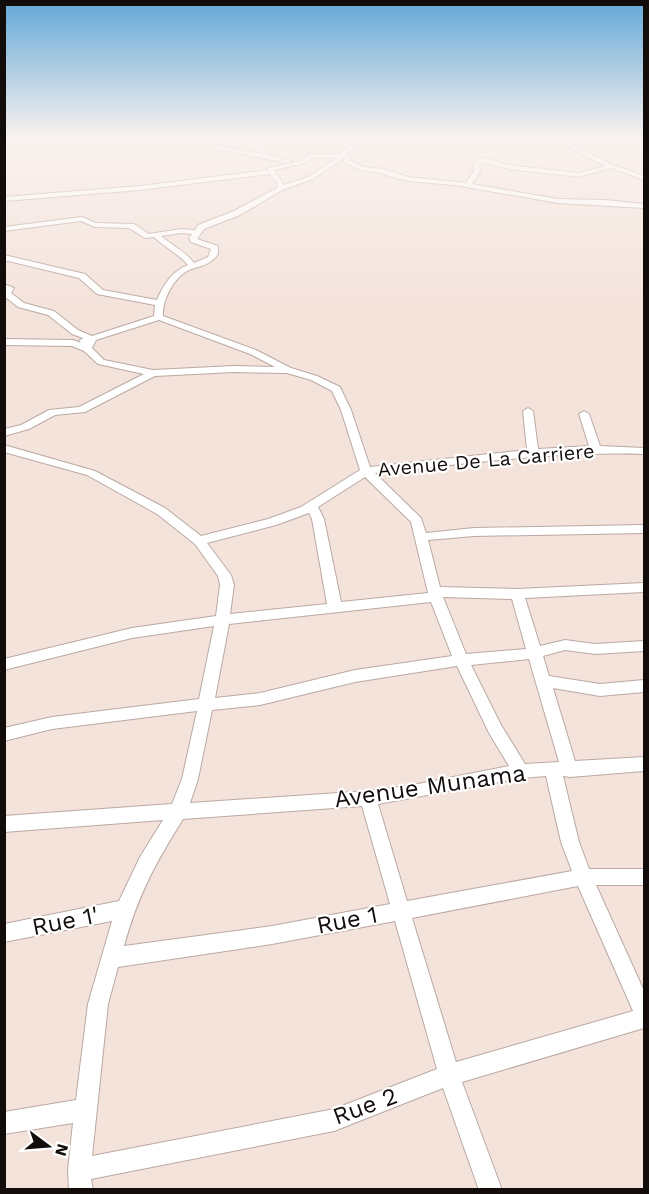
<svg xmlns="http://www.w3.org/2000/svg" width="649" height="1194" font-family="'Work Sans',sans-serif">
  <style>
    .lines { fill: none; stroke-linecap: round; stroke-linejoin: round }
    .minor-casing { stroke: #baa9a2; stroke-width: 2 }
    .minor { fill: #fff; fill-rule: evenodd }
    .labels { text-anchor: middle; stroke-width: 4.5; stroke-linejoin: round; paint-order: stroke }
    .street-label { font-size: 20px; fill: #120c0a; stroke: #fff }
    .near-street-label { font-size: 24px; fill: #120c0a; stroke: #fff }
  </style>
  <rect width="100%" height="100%" fill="#f4e3db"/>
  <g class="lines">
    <defs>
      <g id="minor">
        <path d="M196,139H203L219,146L262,154L252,148L256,143L250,139H256L263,143L259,148L271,156L292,161L289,163L215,149Z"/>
        <path d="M358,139H371L361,142L347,154L351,158L350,160L363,167L384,169L408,177L466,183L474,171V163L483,158L508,165L579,173L605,166L553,139H560L613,165L644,176V180L611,168L579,177L508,169L484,162L479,165L480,171L472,184L558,199L605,200L644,204V208L558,203L454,185L408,181L388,176L382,173L360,170L344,162V158L313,179L282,190L240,215L204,229L197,239L218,246V254C211,265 200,266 189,270C174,277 162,300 163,316L256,350L291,368L317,376L340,387L351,410L370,467L527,450L523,411L528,408L533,411L538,449L589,446L579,414L584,411L589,414L600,446L644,448V454C554,451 465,464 375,473L421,518L426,533L474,528L644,525V533L474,536L428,540L440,587L517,589L644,583V592L525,598L540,646L565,640L595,644L644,641V651L595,654L565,650L543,656L549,676L600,684L644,680V692L600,696L553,688L575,761L644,757V771L570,777L563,776L579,842L589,869H644V885H596L644,991V1028L462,1082L502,1190H479L443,1088L334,1131L91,1179L93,1190H69L68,1170L73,1123L4,1134V1112L76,1100L88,1004L112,921L4,942V924L119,901L140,857L163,820L4,832V816L172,804L182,779L197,711L52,729L4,741V728L52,717L199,699L214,626L132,638L4,670V659L132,628L216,616L220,585L218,576L195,544L157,514L87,475L4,452V445L95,471L165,508L201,536L268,519L301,507L360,470L341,410L332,391L311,380L287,373L234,372L155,376L85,412L55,415L29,429L4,436V429L21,425L49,410L79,407L144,374L98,364L84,351L72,346L4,345V339L73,340L81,343L79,341L83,338L72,334L48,315L18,307L4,296V284L14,288L11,293L24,303L54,311L78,330L92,336L154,316L155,305L97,294L79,278L4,260V255L85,274L103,290L157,300C163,285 172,271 188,265C178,253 165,248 154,237L145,238L129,228L95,227L81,221L4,231V227L82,217L96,223L134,224L149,234L181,229L195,230L198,225L234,211L277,188L278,184L270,174L140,190L4,201V197L140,186L268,170V168L301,161L310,154H340ZM312,158H336L309,177L284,185L274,170L305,163ZM181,233L192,234L189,238L191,242L211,249L208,257L194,263C185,251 173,246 161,236ZM159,320L250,354L275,367L234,366L153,370L104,360L92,348L96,340ZM365,477L411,522L428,593L341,602L324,519L318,507ZM309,513L312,519L327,604L230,614L234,585L231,575L207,543L276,525ZM443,597L512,599L526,649L466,654ZM431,602L452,656L355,670L260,693L215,698L229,624ZM529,659L559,762L525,764L501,725L471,665ZM457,666L489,733L509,766L413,785L368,791L190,803L198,779L212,710L260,705L355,682ZM546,776L561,842L572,871L407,901L378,804L521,778ZM362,806L390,904L272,926L124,946C138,895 155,864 183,819ZM578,886L633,1011L456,1062L412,918ZM395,921L437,1069L334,1109L92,1156L108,1004L118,967L272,944Z"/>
      </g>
    </defs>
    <use href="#minor" class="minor-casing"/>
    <use href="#minor" class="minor"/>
  </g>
  <linearGradient id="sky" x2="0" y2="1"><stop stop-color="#63a8d7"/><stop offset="0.45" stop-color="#faf2ef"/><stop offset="1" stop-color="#faf2ef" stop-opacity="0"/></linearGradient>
  <rect width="649" height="306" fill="url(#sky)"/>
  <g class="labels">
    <g class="street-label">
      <text transform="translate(486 460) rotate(-5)" y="7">Avenue De La Carriere</text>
    </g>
    <g class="near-street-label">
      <text transform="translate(430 786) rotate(-8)" y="8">Avenue Munama</text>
      <text transform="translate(347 920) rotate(-11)" y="8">Rue 1</text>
      <text transform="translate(65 921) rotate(-11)" y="8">Rue 1'</text>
      <text transform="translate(365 1106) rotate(-20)" y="8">Rue 2</text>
    </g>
  </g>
  <rect width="649" height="1194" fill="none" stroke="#120c0a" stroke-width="12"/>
  <g transform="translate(48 1146) rotate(106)" stroke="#ffffff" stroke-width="4.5" paint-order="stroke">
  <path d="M0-4.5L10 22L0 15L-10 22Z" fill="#120c0a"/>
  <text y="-9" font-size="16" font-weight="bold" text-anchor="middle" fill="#120c0a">N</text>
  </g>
</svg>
